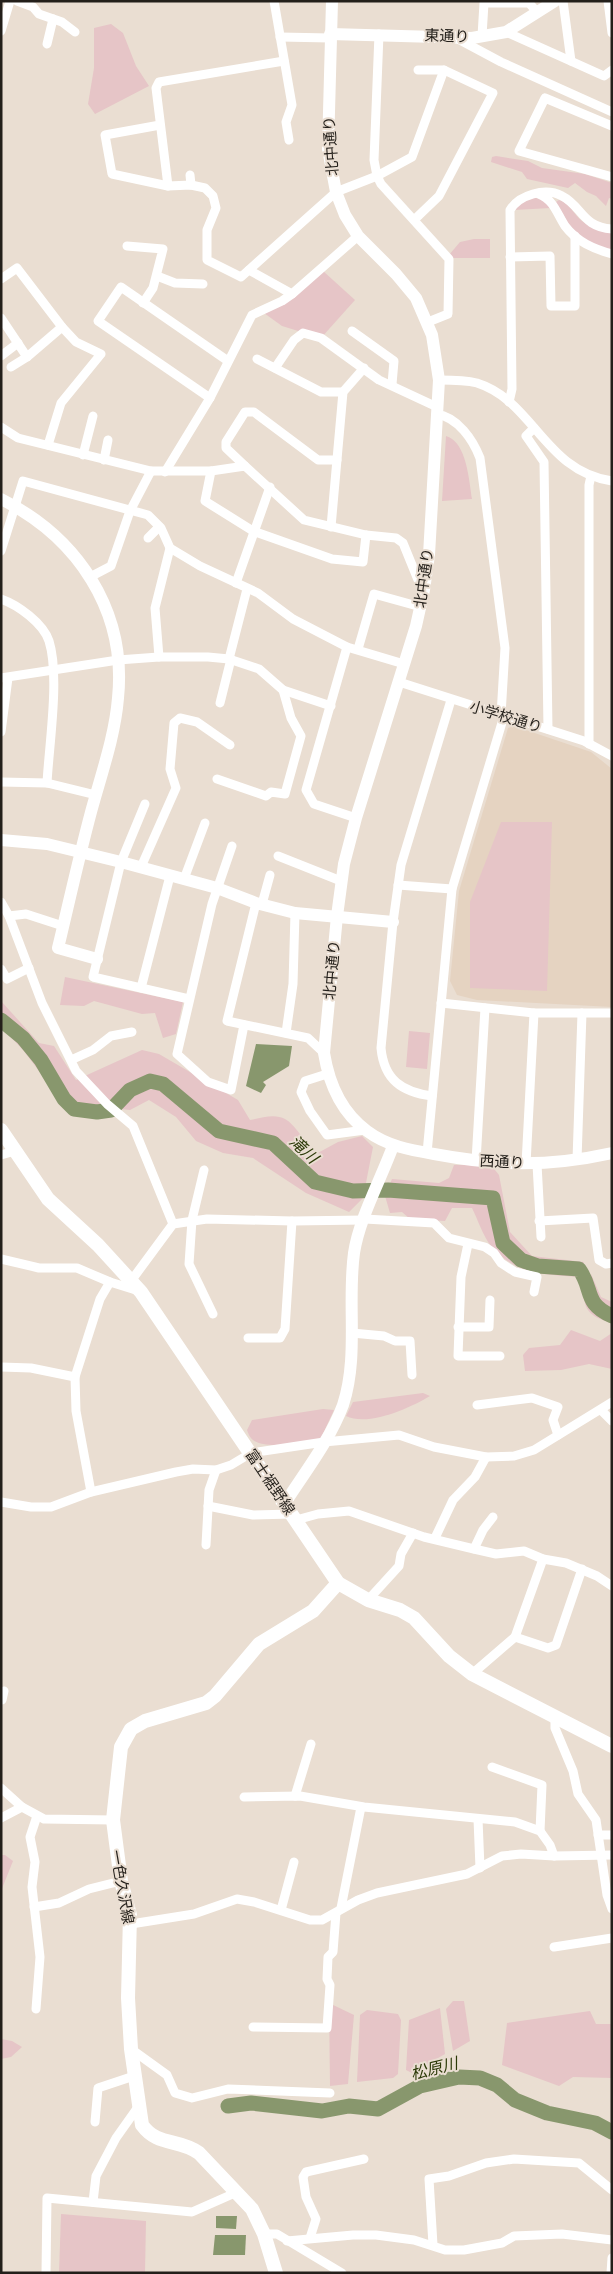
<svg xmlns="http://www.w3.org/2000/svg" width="613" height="2274" font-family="Quicksand,'Noto Sans JP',sans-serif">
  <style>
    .built { fill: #e5d3c1 }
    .green { fill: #e6c5c7 }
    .water { fill: #88976d }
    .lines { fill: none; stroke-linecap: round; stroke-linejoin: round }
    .river { stroke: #88976d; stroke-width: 15 }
    .street { stroke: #fff; stroke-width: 9 }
    .secondary { stroke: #fff; stroke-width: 12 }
    .primary { stroke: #fff; stroke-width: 14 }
    .labels { text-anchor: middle; stroke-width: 4; stroke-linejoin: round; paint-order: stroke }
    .street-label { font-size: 15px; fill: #231f1a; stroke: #eaded2 }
    .water-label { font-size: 16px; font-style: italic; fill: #2b3907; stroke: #eaded2 }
  </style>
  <rect width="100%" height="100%" fill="#eaded2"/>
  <path class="built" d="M514,726L591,752L612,769V1007L477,1000L457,995L450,981L459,891L508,728Z"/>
  <g class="green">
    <path d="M111,24L123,33L136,66L149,86L95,114L88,104L94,68V28Z"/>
    <path d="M496,156L528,161L542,168L585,174L612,183V199L609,198L606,206L596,196L587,192L575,183L568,188L527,179L522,172L491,162L492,157Z"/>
    <path d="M530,198C540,197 545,201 551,208L514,210L517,206Z"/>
    <path d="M559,200C569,202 574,215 582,221C591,228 601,230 612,232V251L588,244L569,225L556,202Z"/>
    <path d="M474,239H490V258H452L449,255L460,242Z"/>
    <path d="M323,271L355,300L321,338L282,326L264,313Z"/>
    <path d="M446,436C467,442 469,481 472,499L442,501Z"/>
    <path d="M501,822H552L547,991L470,988V902Z"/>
    <path d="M65,977L183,1002L176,1034L163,1038L155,1013L142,1014L94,1001L84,1006L60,1005Z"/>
    <path d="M1,1001L39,1043L54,1046L76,1080L142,1050L159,1054L238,1100L250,1120C260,1118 275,1113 285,1119C295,1124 308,1146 314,1155L338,1142L362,1136L373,1147L363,1198L349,1212L306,1193L253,1158L223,1153L196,1141L176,1117L149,1100L130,1110L84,1105L71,1100L48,1083L23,1050L1,1027Z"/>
    <path d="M409,1031L430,1033L427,1069L406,1067Z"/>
    <path d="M454,1165H491L499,1175L510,1232L532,1256L584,1262L579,1277C544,1274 517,1276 491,1246C483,1236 478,1220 472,1208H452L445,1221L410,1219L402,1212L390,1213L385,1196L392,1179L439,1183L449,1178Z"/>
    <path d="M591,1274L601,1297L612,1302V1323C606,1321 598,1319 593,1315C579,1305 585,1286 591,1274Z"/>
    <path d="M571,1330L600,1341L612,1333V1369L589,1364L561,1370L525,1371L523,1355L529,1348L560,1345Z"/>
    <path d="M423,1393L430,1396C410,1408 368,1427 346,1416L353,1402Z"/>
    <path d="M323,1409L334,1410L320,1440C305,1442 266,1450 253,1440C250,1438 248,1433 247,1430L252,1420Z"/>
    <path d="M1,1855H5L13,1861L1,1891Z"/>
    <path d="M453,2001H464L470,2041L453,2051L446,2009Z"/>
    <path d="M329,2003L354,2015L348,2084L330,2086Z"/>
    <path d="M440,2008L445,2054L412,2073L406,2070L409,2020Z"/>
    <path d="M367,2010L398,2014L401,2020L398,2074L393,2078L357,2082L360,2015Z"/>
    <path d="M590,2011L596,2024H612V2078L573,2077L559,2086L502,2065L507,2023Z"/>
    <path d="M1,2039L12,2041L22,2047L11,2057L1,2059Z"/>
    <path d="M61,2214L146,2221L145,2273H59Z"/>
  </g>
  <g class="water">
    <path d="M256,1044L292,1046L289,1066L263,1082L266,1085L261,1093L246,1086Z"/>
    <path d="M216,2216H237L236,2229L216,2228Z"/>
    <path d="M215,2235H246L245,2255H213Z"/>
  </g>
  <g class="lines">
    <g class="river">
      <path d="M1,1020L23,1038L41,1060L64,1099L74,1109L97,1112L111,1110L130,1090L150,1081L163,1084L219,1131L273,1143L315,1182L353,1191L388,1190L493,1198L503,1243L521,1260L538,1266L579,1269C594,1290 583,1303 612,1316"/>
      <path d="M228,2106L251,2103L322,2111L349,2106L378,2109L420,2086L459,2077L480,2078L497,2085L515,2100L547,2113L595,2123L612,2132"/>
    </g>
    <g class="street">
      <path d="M17,1L33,7L39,14L62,22L75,32"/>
      <path d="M274,1L292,105L286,122L289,140"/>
      <path d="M563,1L571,61"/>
      <path d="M608,1L612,33"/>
      <path d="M1,31L10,1"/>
      <path d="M506,32L604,76L612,70"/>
      <path d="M379,34L374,160L377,176L381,184L449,259L448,314L428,322"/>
      <path d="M482,36L484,3H529L538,13"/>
      <path d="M280,37L330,38"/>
      <path d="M458,39L501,62L612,112"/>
      <path d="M47,44L53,19"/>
      <path d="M160,125L105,135L112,174L168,186L191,185L205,188L213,196L216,208L207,230V260L241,277L336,192L377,176L412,157L444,70"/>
      <path d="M612,126L545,98L519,151L612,177"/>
      <path d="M190,175L191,185"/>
      <path d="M168,186L156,88L159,82L284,61"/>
      <path d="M539,194C554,200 557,214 565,226C577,242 594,249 612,254"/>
      <path d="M414,220L439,196L493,93L444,70H418"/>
      <path d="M127,246L163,249L153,288L143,303"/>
      <path d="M510,257L550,256L551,306H575V236"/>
      <path d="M249,270L292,294"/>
      <path d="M157,276L175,283L203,284"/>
      <path d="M1,279L17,268L62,327L76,342L101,354L61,403L48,445"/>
      <path d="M1,318L27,357"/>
      <path d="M352,331L394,361L392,384"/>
      <path d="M1,356L18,343"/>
      <path d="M257,359L321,392H343"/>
      <path d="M11,367L27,357L62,327"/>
      <path d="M275,368L294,340L303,333L321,338L379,380L437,407"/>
      <path d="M439,380C451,380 465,380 477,383C534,401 544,471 612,481"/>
      <path d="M210,398L98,321L121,287L228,361"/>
      <path d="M509,402L512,389L510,210C519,195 545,187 562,196C582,206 582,227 612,229"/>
      <path d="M436,414C458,417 473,440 480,458L505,648L501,715"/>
      <path d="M1,427L18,438L151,471H211L245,466L304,520L366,535L396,538L403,543L423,592"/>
      <path d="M534,428L526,436L544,462L548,729"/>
      <path d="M83,455L93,416"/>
      <path d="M104,460L108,440"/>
      <path d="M245,466L226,448V442L245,412H254L318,460H337"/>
      <path d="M211,471L205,501L253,531L332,559L363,562L366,535"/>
      <path d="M165,472L210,398L252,315L282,301L292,294L358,236"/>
      <path d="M331,527L343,392L364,368"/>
      <path d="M148,538L159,527"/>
      <path d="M1,551L23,481L148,515L161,528L170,548L200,566L258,593L293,619L347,647L404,664"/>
      <path d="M90,577L111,566L130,511L151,471"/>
      <path d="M236,583L270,487"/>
      <path d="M1,599C18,605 43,623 49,641C60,676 49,745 47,783L1,782"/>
      <path d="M347,647L306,790L314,804L356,818"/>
      <path d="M358,649L374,594L421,607"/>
      <path d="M159,657L155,608L170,548"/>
      <path d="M229,659L247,589"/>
      <path d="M1,678L118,660L159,657H208L229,659L259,669L283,690L331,706"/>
      <path d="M399,682L584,741L612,756"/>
      <path d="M220,703L231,659"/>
      <path d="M1,732L8,678"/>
      <path d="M589,744V485L591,476"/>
      <path d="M217,779L266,796L271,792L285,794L301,736L291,718L283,690"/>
      <path d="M47,783L96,795"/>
      <path d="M145,804L121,862L93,977L189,999"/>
      <path d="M232,846L212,904L177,1054L208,1082L231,1090L244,1025"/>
      <path d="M278,856L341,881"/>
      <path d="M141,867L176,788L170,769L174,723L180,718L197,722L230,745"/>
      <path d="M184,879L205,823"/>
      <path d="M398,885L452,889"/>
      <path d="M1,902L9,916L42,1003L76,1071L107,1104L133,1126L173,1224"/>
      <path d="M256,903L227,1021L308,1038L324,1053"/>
      <path d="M262,904L270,875"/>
      <path d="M9,916L26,914L63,926"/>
      <path d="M1,969L7,979L29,968"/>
      <path d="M141,988L170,876"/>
      <path d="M441,1003L534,1013H612"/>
      <path d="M286,1033L293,984L295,913"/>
      <path d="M71,1060L93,1050L111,1036L132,1032"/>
      <path d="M327,1074L305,1081L301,1092L310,1111L327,1135L365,1130"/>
      <path d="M432,1096C402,1092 384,1080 381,1048L393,922L401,865L451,700"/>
      <path d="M427,1153L452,889L504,716"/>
      <path d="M1,1155L15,1151"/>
      <path d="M577,1160L582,1013"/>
      <path d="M476,1161L485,1008"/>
      <path d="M526,1164L534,1013"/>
      <path d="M537,1164L541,1237"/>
      <path d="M204,1170L192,1220L189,1264L213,1314"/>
      <path d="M365,1219L434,1223L449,1238L485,1247L494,1253L501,1263L515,1272L537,1277L534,1292"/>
      <path d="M539,1221L593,1218L599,1260L606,1264L612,1263"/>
      <path d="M468,1244L461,1277L458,1356H500"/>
      <path d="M1,1259L39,1268H77L110,1282L139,1291"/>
      <path d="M131,1281L173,1224L207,1219L292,1221L364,1220"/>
      <path d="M458,1327H489L490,1300"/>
      <path d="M352,1333L384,1336L395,1341H410L412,1375"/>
      <path d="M248,1338H280L285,1329L292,1221"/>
      <path d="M1,1367L31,1368L75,1377"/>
      <path d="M477,1405L532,1398L558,1407L553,1420L558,1435"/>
      <path d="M601,1410L612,1421"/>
      <path d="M91,1492L76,1411L75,1377L100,1299L110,1282"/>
      <path d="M1,1502L31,1507H51L91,1492L176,1472L193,1469L216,1470L231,1465L251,1453L324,1442L399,1435L434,1447L486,1457L514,1456L534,1450L612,1402"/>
      <path d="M208,1506L253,1515L292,1514"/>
      <path d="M296,1520L318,1514L349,1511L424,1537L474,1549L496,1554L524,1551L543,1559L566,1563L597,1576L612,1586"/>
      <path d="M435,1538L453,1500L475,1477L486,1457"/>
      <path d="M206,1545L209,1490L216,1470"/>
      <path d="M474,1549L483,1530L493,1517"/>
      <path d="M368,1600L399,1566L401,1554L413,1533"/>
      <path d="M515,1637L548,1648L556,1645L582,1569"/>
      <path d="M472,1674L515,1637L543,1559"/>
      <path d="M2,1700L4,1691"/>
      <path d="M555,1717V1728L573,1771L578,1794L596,1820L607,1895L612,1909"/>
      <path d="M492,1767L542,1785L540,1831"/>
      <path d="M1,1788L22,1807L44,1819L113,1820"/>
      <path d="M295,1796L311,1744"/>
      <path d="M244,1797L300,1796L364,1807L515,1822L540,1831L550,1845L554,1856"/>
      <path d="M1,1818L22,1807"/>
      <path d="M478,1819L480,1868"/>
      <path d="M598,1835H612"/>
      <path d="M34,1907L59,1903L89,1889L121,1881"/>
      <path d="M341,1908L361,1807"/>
      <path d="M281,1910L294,1862"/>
      <path d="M131,1924L194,1914L237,1899L254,1902L310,1920H322L358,1900L377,1893L467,1874L502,1856L521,1854L554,1856L612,1855"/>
      <path d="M554,1947L612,1938"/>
      <path d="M36,2009L40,1957L32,1887L35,1862L30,1837L37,1816"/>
      <path d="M253,2027L327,2028L330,1985L327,1979L328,1957L333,1952L336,1913"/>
      <path d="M131,2049L167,2075L175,2093L192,2098L228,2089L330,2093"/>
      <path d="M95,2122L98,2088L134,2076"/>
      <path d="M93,2202L96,2176L116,2138L138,2107"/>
      <path d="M264,2234H277L342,2273"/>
      <path d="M310,2238L316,2219L306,2197L303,2177L306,2172L364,2159"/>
      <path d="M287,2241L353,2235H376L414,2240L445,2250H464L502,2243L514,2236L562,2234L612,2240"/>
      <path d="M433,2245L429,2179L449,2176L486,2163L514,2159L579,2163L612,2190"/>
      <path d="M46,2273L47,2198L192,2212L235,2193"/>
      <path d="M611,2273L612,2258"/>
    </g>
    <g class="secondary">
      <path d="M332,1L328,149L336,192L345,215L358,236L396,274L416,298L432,335L439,380L429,555L424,590L416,626L356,818L344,864L337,916L324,1053C329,1084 341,1112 367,1131C387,1146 410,1150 434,1154C498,1166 548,1167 612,1153"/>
      <path d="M330,34L472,38L506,32L555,1"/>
      <path d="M1,499C77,537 127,610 118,698C115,736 101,775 91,812C79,857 69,902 58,948L97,959"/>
      <path d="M1,840L47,844L121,862L217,888L256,903L295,913L393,922"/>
      <path d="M285,1503C305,1472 330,1440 343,1405C359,1356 347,1303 354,1253C359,1219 381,1179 393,1146"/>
    </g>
    <g class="primary">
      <path d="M1,1130L48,1199L98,1245L141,1292L338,1583L368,1600L400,1610L414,1618L449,1656L472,1674L612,1746"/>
      <path d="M276,2273L264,2234L252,2209L199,2153C178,2138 158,2147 142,2125L131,2049L128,1998L130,1915L121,1881L113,1820L121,1747L131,1729L145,1721L206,1703L215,1696L259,1644L313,1611L338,1583"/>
    </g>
  </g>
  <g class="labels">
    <g class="street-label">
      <text transform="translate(447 36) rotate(2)" y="5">東通り</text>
      <text transform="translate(331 146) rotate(-94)" y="5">北中通り</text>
      <text transform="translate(424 578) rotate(-82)" y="5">北中通り</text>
      <text transform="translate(506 717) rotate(17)" y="5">小学校通り</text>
      <text transform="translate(332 970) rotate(-85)" y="5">北中通り</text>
      <text transform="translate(502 1162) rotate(3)" y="5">西通り</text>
      <text transform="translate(270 1482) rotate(56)" y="5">富士裾野線</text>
      <text transform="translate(122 1887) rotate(80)" y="5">一色久沢線</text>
    </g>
    <g class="water-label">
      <text transform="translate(304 1149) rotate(43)" y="6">滝川</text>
      <text transform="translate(434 2068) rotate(-14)" y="6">松原川</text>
    </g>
  </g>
  <rect width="613" height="2274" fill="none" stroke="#231f1a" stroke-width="5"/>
</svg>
